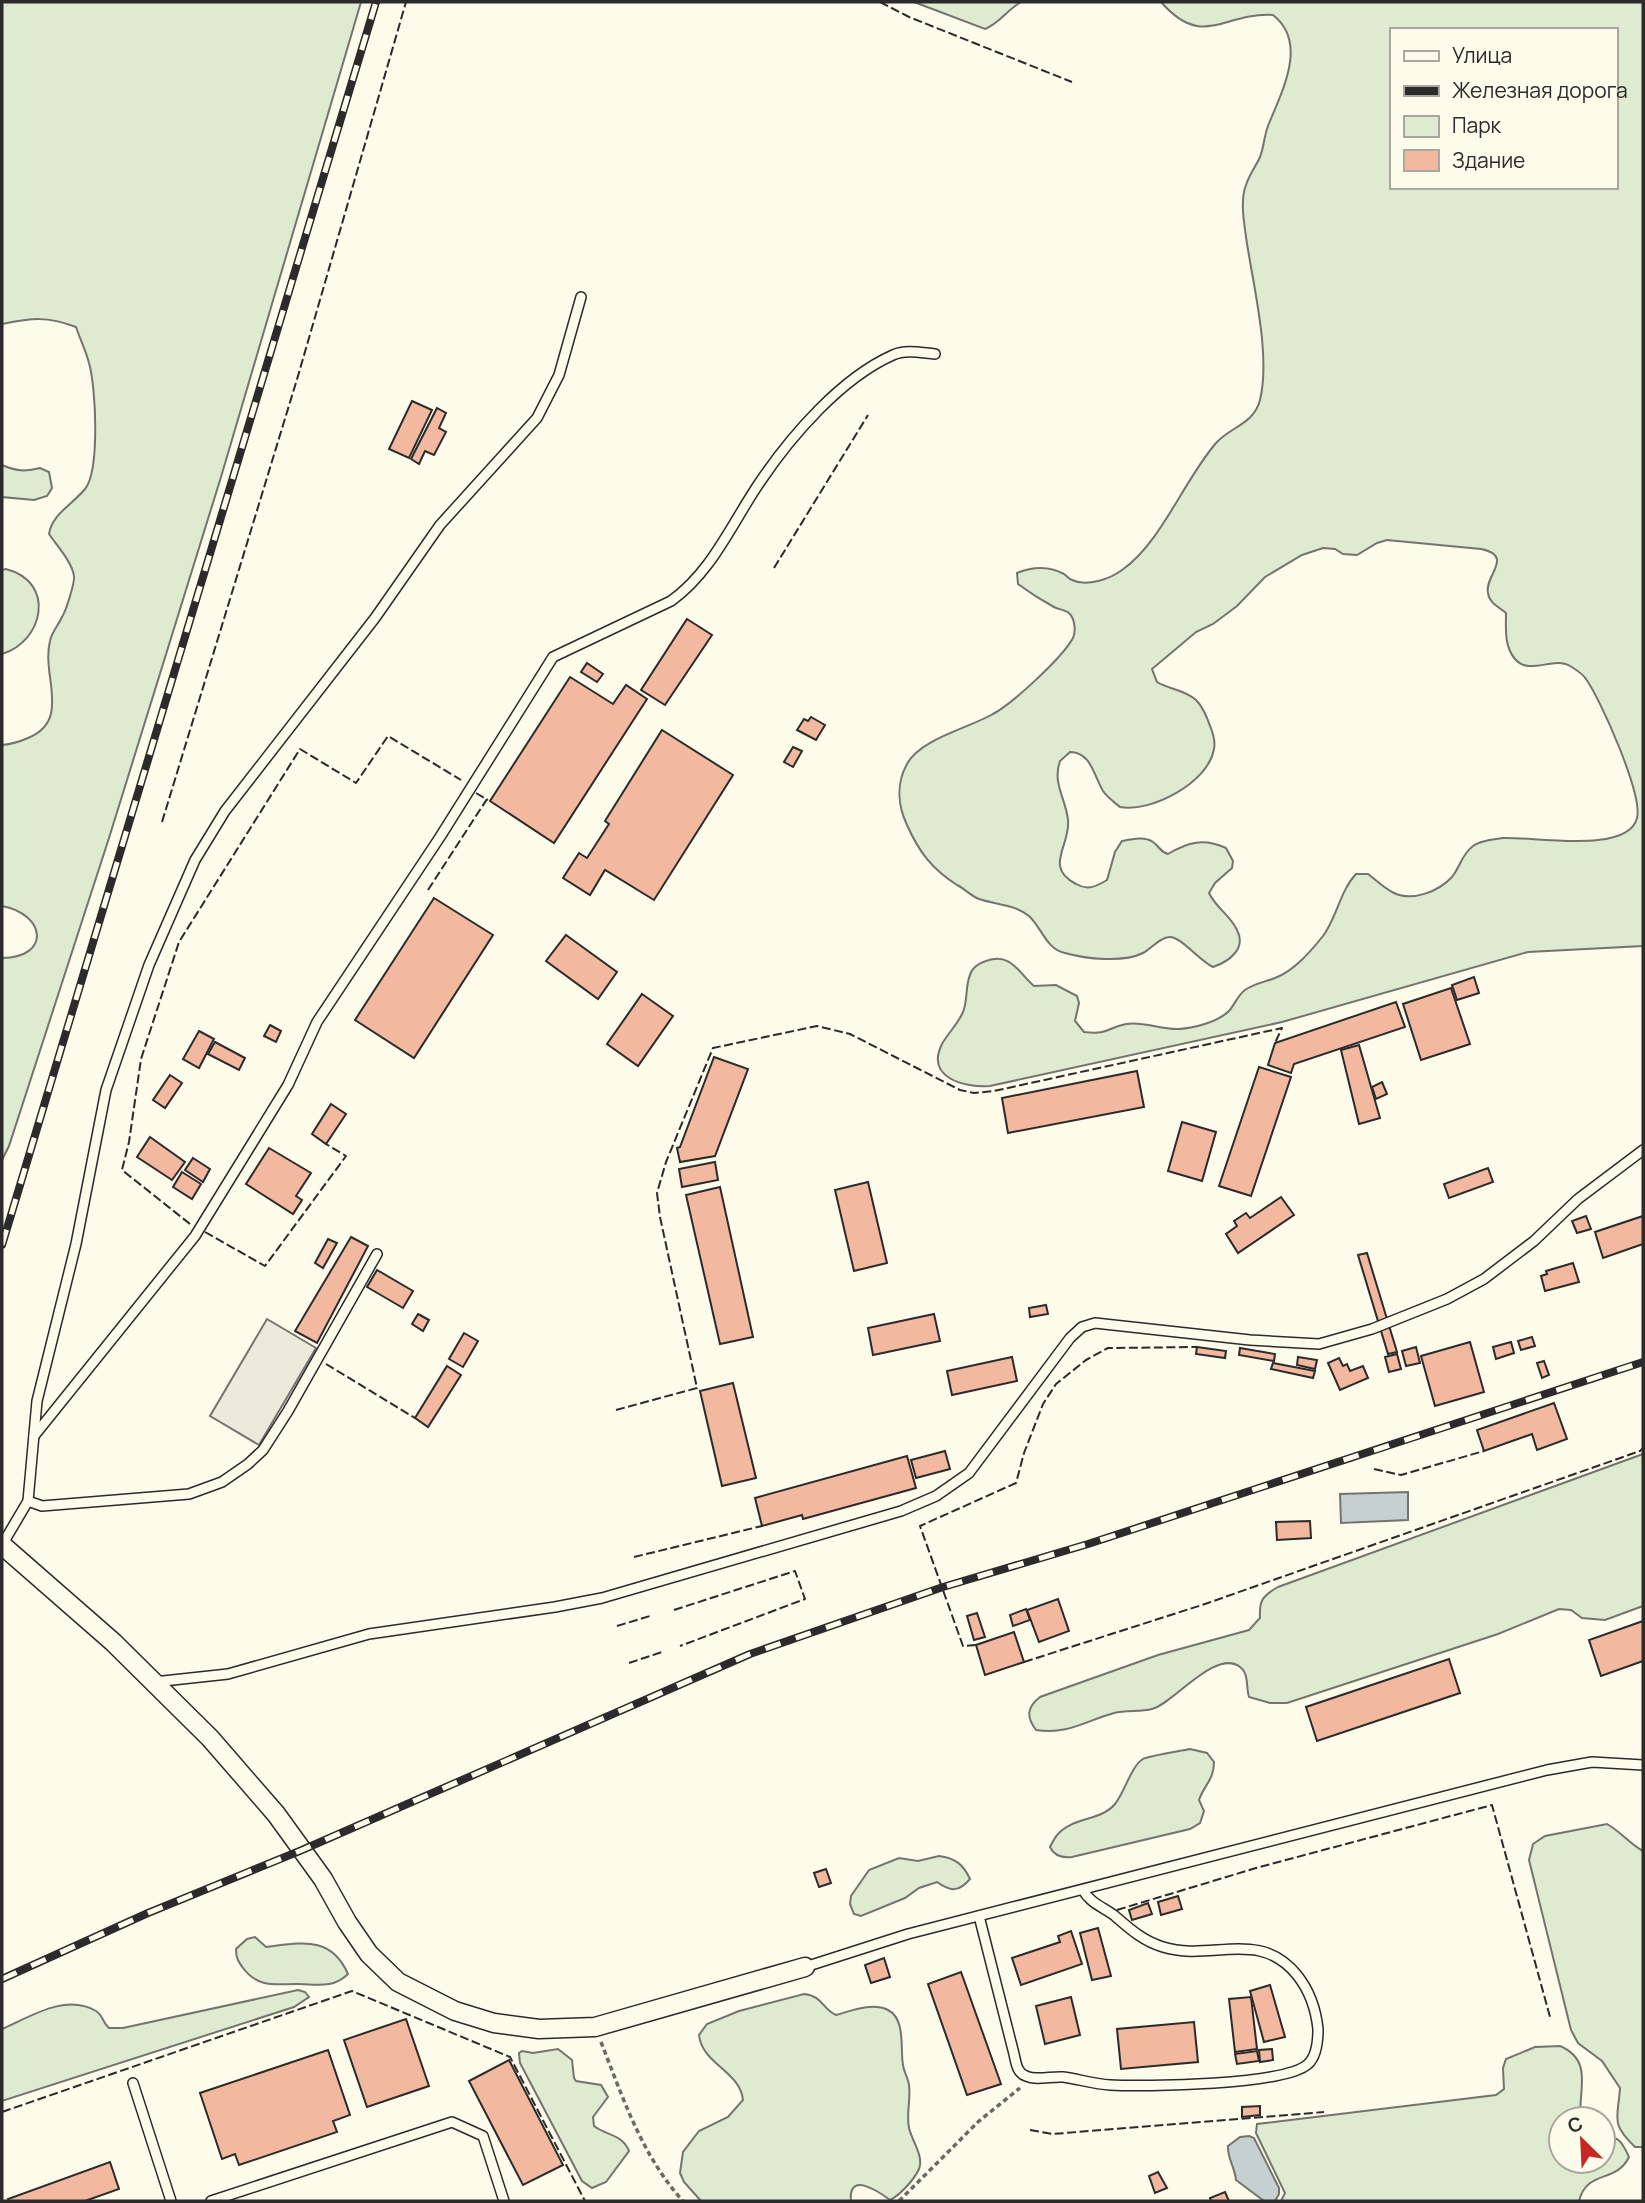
<svg xmlns="http://www.w3.org/2000/svg" width="1645" height="2203" font-family="Manrope,sans-serif">
  <style>
    .green { fill: #deebd1; stroke: #74746e; stroke-width: 2; fill-rule: evenodd }
    .parking { fill: #eceadb; stroke: #74746e; stroke-width: 2 }
    .water { fill: #c7d0d0; stroke: #74746e; stroke-width: 2 }
    .building { fill: #f2b8a0; stroke: #2b2b2b; stroke-width: 2 }
    .lines { fill: none; stroke-linecap: round; stroke-linejoin: round }
    .service-casing { stroke: #2b2b2b; stroke-width: 12 }
    .minor-casing { stroke: #2b2b2b; stroke-width: 21 }
    .path { stroke: #6a6964; stroke-width: 3.5; stroke-dasharray: 5 3.5; stroke-linecap: butt }
    .service { stroke: #fdfbea; stroke-width: 9 }
    .minor { stroke: #fdfbea; stroke-width: 18 }
    .rail-casing { stroke: #2b2b2b; stroke-width: 8 }
    .rail { stroke: #fdfbea; stroke-width: 5; stroke-dasharray: 16; stroke-linecap: butt }
    .fence { stroke: #2b2b2b; stroke-width: 2; stroke-dasharray: 9 3.5; stroke-linecap: butt }
  </style>
  <rect width="100%" height="100%" fill="#fdfbea"/>
  <g class="green">
    <path d="M2,2H361L221,477L109,838L9,1146L2,1160V958C52,957 45,914 2,906V745C12,744 19,742 28,738C72,720 41,676 50,641C52,631 58,626 62,617C66,611 75,582 74,576C72,562 57,546 49,534C52,514 72,505 85,489C100,470 96,387 89,363C86,351 80,339 76,327C47,316 32,318 2,324Z"/>
    <path d="M914,2H1021C1007,10 1000,23 985,29Z"/>
    <path d="M1161,2H1643V946L1528,952L1282,1022L990,1086C965,1088 925,1078 942,1044C948,1033 958,1024 963,1012C968,1000 965,987 970,975C972,968 979,963 986,961C1011,952 1018,972 1034,986L1056,985L1077,996L1079,1003L1075,1021L1084,1032C1109,1035 1106,1028 1126,1024C1143,1021 1162,1030 1179,1029C1194,1028 1218,1022 1229,1011C1235,1004 1238,995 1245,990C1255,983 1265,982 1275,978C1294,971 1311,951 1323,936C1337,917 1340,891 1356,874H1368C1376,880 1385,889 1394,893C1413,902 1439,891 1452,877C1460,867 1462,854 1473,846C1480,841 1494,839 1503,838C1531,836 1628,855 1637,818C1643,795 1601,700 1586,679C1583,674 1575,669 1570,666C1553,656 1529,676 1515,659C1504,646 1506,629 1506,613C1499,607 1489,603 1488,593C1484,576 1515,556 1481,549L1387,540L1377,543L1357,555L1343,554L1335,549L1323,548L1302,555L1265,577L1237,606L1213,624L1196,632L1152,669L1157,682C1170,690 1184,689 1196,700C1201,705 1204,711 1207,718C1211,728 1216,739 1214,749C1209,782 1151,813 1120,807C1114,802 1107,797 1103,791C1094,776 1091,752 1070,752L1060,761C1052,783 1066,799 1068,820C1071,845 1043,867 1076,884C1088,891 1097,886 1107,880L1115,852L1122,841C1132,839 1145,836 1153,842C1160,847 1159,851 1168,854C1188,842 1204,838 1226,848L1233,861L1232,868L1215,883L1209,893C1216,908 1231,916 1237,930C1247,949 1228,962 1213,967C1200,961 1181,937 1170,937C1160,937 1151,949 1143,953C1123,963 1086,959 1065,953C1046,949 1042,928 1029,916C1014,904 997,905 979,899C971,896 965,889 957,885C932,869 919,852 907,825C898,806 896,784 907,764C920,739 969,728 993,714C1013,703 1062,658 1073,638C1076,631 1075,619 1069,613C1065,610 1058,609 1054,607C1041,600 1030,593 1018,584L1017,573C1032,567 1049,566 1064,574C1067,576 1069,579 1072,580C1087,587 1110,579 1122,570C1161,543 1184,480 1216,443C1230,427 1254,424 1260,400C1271,355 1253,285 1246,237C1244,222 1240,200 1246,185C1249,175 1256,166 1260,157C1264,147 1264,136 1268,126C1281,93 1309,43 1273,15C1223,12 1203,50 1161,2ZM1391,30H1615V187H1391Z"/>
    <path d="M2,465C16,471 25,472 40,468L49,472L52,488L47,496L34,500L2,497Z"/>
    <path d="M6,569C56,582 44,641 2,654V570Z"/>
    <path d="M1643,1454V1606L1605,1620L1582,1618L1571,1610L1559,1609L1498,1634L1287,1703H1270L1249,1697C1246,1688 1249,1673 1240,1667C1216,1648 1173,1704 1152,1709C1140,1712 1127,1710 1114,1713C1085,1721 1068,1735 1036,1730C1026,1717 1027,1707 1040,1697L1158,1655L1249,1630L1260,1618C1259,1601 1262,1596 1278,1587Z"/>
    <path d="M1190,1749L1207,1753L1214,1762C1214,1780 1204,1785 1199,1800L1204,1811L1200,1823L1190,1829L1072,1857C1062,1858 1054,1856 1050,1847C1052,1843 1055,1837 1058,1834C1073,1817 1101,1821 1115,1804C1125,1792 1131,1766 1143,1759C1147,1756 1181,1751 1190,1749Z"/>
    <path d="M1607,1824C1621,1832 1630,1844 1643,1851V2147H1635C1610,2123 1618,2119 1620,2088L1602,2061L1578,2043L1571,2030L1529,1860L1533,1844L1545,1836Z"/>
    <path d="M939,1856C955,1858 963,1864 970,1879C959,1892 951,1892 937,1882L919,1888L905,1898L861,1916L854,1914L850,1904L851,1896L869,1870L899,1858L918,1861Z"/>
    <path d="M255,1937L266,1947C301,1943 331,1935 348,1974C333,1989 316,1984 297,1984C275,1984 258,1988 243,1968C238,1961 236,1958 236,1949L247,1939Z"/>
    <path d="M298,1990L305,1992L309,1997L294,2007L2,2101V2029C30,2017 65,1993 96,2011C103,2015 102,2022 109,2028H123Z"/>
    <path d="M804,1994C823,1996 822,2009 836,2015C851,2011 872,2002 888,2010C906,2019 900,2049 903,2065C904,2072 908,2078 909,2085C911,2099 906,2114 909,2128C912,2141 924,2156 919,2169C914,2180 900,2195 890,2200C878,2191 848,2171 851,2201H701L684,2182L680,2173L683,2152L699,2131L728,2117L743,2100C740,2071 702,2064 699,2035L707,2024L739,2011Z"/>
    <path d="M1560,2046C1593,2060 1579,2089 1580,2119H1561V2161H1603V2136C1619,2135 1623,2144 1629,2157C1616,2184 1587,2169 1579,2201H1281L1285,2193L1256,2133L1257,2124L1496,2095L1504,2089L1503,2068L1506,2059L1535,2047Z"/>
    <path d="M558,2049L572,2060L574,2078L576,2081L601,2085L608,2097L593,2117L594,2126C607,2136 622,2134 629,2151L606,2182L592,2188L582,2181L520,2063L519,2053L522,2051L533,2053Z"/>
  </g>
  <path class="parking" d="M267,1319L316,1348L259,1445L210,1416Z"/>
  <g class="water">
    <path d="M1408,1492V1520L1341,1523L1340,1494Z"/>
    <path d="M1249,2136L1254,2138L1279,2188V2194L1275,2201H1264L1236,2180C1235,2167 1227,2158 1228,2146L1240,2137Z"/>
  </g>
  <g class="building">
    <path d="M412,401L432,410L409,458L389,449Z"/>
    <path d="M437,408L446,413L439,428L446,432L434,455L425,451L419,464L411,459Z"/>
    <path d="M687,619L712,635L665,705L641,690Z"/>
    <path d="M587,663L603,674L597,682L581,672Z"/>
    <path d="M570,677L613,704L626,685L647,699L554,843L490,801Z"/>
    <path d="M811,717L825,725L816,740L797,730L804,719L808,721Z"/>
    <path d="M662,730L733,775L654,900L605,870L590,895L563,878L579,853L587,858L609,824L605,821Z"/>
    <path d="M793,747L802,751L793,767L784,762Z"/>
    <path d="M434,898L493,935L414,1058L355,1020Z"/>
    <path d="M566,935L617,972L598,999L546,961Z"/>
    <path d="M1474,977L1479,993L1457,1000L1452,985Z"/>
    <path d="M1451,988L1470,1044L1421,1060L1403,1004Z"/>
    <path d="M642,994L673,1016L638,1066L607,1044Z"/>
    <path d="M1396,1002L1405,1027L1294,1064L1291,1073L1268,1065L1275,1043Z"/>
    <path d="M270,1025L281,1031L276,1042L264,1036Z"/>
    <path d="M199,1031L214,1039L199,1068L183,1059Z"/>
    <path d="M215,1042L245,1058L239,1070L208,1054Z"/>
    <path d="M1359,1045L1380,1118L1359,1124L1341,1050Z"/>
    <path d="M714,1057L748,1069L715,1156L680,1162L677,1148L680,1147Z"/>
    <path d="M1259,1067L1291,1077L1251,1196L1219,1186Z"/>
    <path d="M1137,1071L1144,1107L1008,1133L1002,1098Z"/>
    <path d="M170,1075L182,1083L165,1108L153,1100Z"/>
    <path d="M1382,1082L1387,1094L1376,1099L1372,1087Z"/>
    <path d="M331,1104L346,1114L326,1144L312,1134Z"/>
    <path d="M1182,1122L1216,1132L1202,1181L1168,1171Z"/>
    <path d="M150,1137L185,1162L172,1180L137,1157Z"/>
    <path d="M269,1148L311,1173L296,1196L302,1200L293,1214L246,1184Z"/>
    <path d="M193,1158L210,1169L203,1182L185,1170Z"/>
    <path d="M715,1162L718,1180L682,1187L679,1169Z"/>
    <path d="M1488,1168L1493,1182L1449,1198L1444,1184Z"/>
    <path d="M182,1172L201,1184L192,1199L173,1187Z"/>
    <path d="M868,1182L887,1263L854,1271L835,1190Z"/>
    <path d="M720,1187L753,1337L720,1344L686,1195Z"/>
    <path d="M1281,1197L1294,1215L1238,1253L1226,1234L1237,1226L1234,1221L1246,1213L1250,1218Z"/>
    <path d="M1586,1216L1591,1229L1577,1233L1572,1221Z"/>
    <path d="M1643,1216V1244L1603,1258L1595,1232Z"/>
    <path d="M351,1237L368,1246L317,1343L295,1331Z"/>
    <path d="M328,1239L337,1243L323,1268L315,1263Z"/>
    <path d="M1367,1253L1397,1352L1388,1354L1358,1255Z"/>
    <path d="M1573,1263L1579,1282L1545,1291L1541,1276L1547,1274L1546,1271Z"/>
    <path d="M377,1270L413,1291L403,1308L367,1287Z"/>
    <path d="M1046,1305L1048,1314L1030,1317L1029,1308Z"/>
    <path d="M418,1314L429,1320L423,1331L412,1324Z"/>
    <path d="M934,1314L940,1341L873,1355L868,1328Z"/>
    <path d="M464,1333L478,1341L463,1367L449,1359Z"/>
    <path d="M1532,1337L1535,1346L1521,1350L1518,1341Z"/>
    <path d="M1470,1342L1484,1392L1435,1406L1421,1356Z"/>
    <path d="M1511,1342L1514,1353L1496,1359L1493,1347Z"/>
    <path d="M1197,1347L1226,1351L1225,1358L1196,1354Z"/>
    <path d="M1416,1347L1420,1363L1406,1366L1402,1351Z"/>
    <path d="M1240,1348L1275,1354L1274,1361L1239,1355Z"/>
    <path d="M1397,1354L1401,1369L1389,1372L1385,1357Z"/>
    <path d="M1012,1357L1017,1381L952,1395L947,1371Z"/>
    <path d="M1298,1357L1317,1360L1315,1369L1297,1365Z"/>
    <path d="M1339,1358L1343,1366L1347,1364L1350,1371L1363,1366L1368,1378L1340,1390L1328,1363Z"/>
    <path d="M1544,1361L1549,1375L1542,1378L1537,1363Z"/>
    <path d="M1273,1363L1315,1371L1313,1378L1271,1369Z"/>
    <path d="M447,1366L461,1375L428,1427L415,1418Z"/>
    <path d="M733,1383L756,1478L722,1486L700,1391Z"/>
    <path d="M1554,1403L1567,1439L1537,1450L1532,1434L1484,1451L1477,1430Z"/>
    <path d="M945,1451L950,1469L916,1478L911,1460Z"/>
    <path d="M907,1456L916,1488L803,1519L802,1515L762,1526L755,1498Z"/>
    <path d="M1310,1521L1311,1538L1277,1540L1276,1522Z"/>
    <path d="M1058,1599L1069,1631L1039,1642L1027,1610Z"/>
    <path d="M1026,1609L1030,1620L1013,1626L1010,1615Z"/>
    <path d="M977,1613L985,1637L974,1640L967,1616Z"/>
    <path d="M1643,1621V1661L1601,1676L1589,1640Z"/>
    <path d="M1014,1632L1024,1662L985,1675L976,1645Z"/>
    <path d="M1449,1659L1460,1693L1317,1741L1306,1707Z"/>
    <path d="M826,1869L831,1883L819,1887L814,1873Z"/>
    <path d="M1178,1896L1182,1909L1161,1915L1158,1902Z"/>
    <path d="M1148,1903L1152,1914L1132,1920L1129,1910Z"/>
    <path d="M1098,1928L1111,1976L1092,1980L1080,1933Z"/>
    <path d="M1071,1931L1082,1964L1021,1985L1012,1958L1060,1942L1058,1936Z"/>
    <path d="M884,1958L890,1977L871,1983L865,1965Z"/>
    <path d="M961,1972L1001,2084L967,2095L928,1984Z"/>
    <path d="M1270,1985L1285,2037L1264,2042L1250,1991Z"/>
    <path d="M1071,1997L1080,2035L1045,2044L1036,2006Z"/>
    <path d="M1251,1997L1257,2049L1235,2052L1229,1999Z"/>
    <path d="M406,2019L429,2086L367,2107L344,2040Z"/>
    <path d="M1194,2022L1198,2062L1121,2069L1117,2029Z"/>
    <path d="M1272,2049L1273,2060L1260,2062L1259,2050Z"/>
    <path d="M328,2050L350,2115L333,2121L337,2132L239,2165L235,2154L222,2159L200,2093Z"/>
    <path d="M1257,2051L1259,2061L1237,2064L1235,2054Z"/>
    <path d="M509,2060L563,2165L523,2185L469,2081Z"/>
    <path d="M1260,2106V2115L1242,2117V2107Z"/>
    <path d="M110,2162L119,2189L85,2201H9L8,2199Z"/>
    <path d="M1158,2172L1167,2188L1155,2193L1149,2176Z"/>
    <path d="M1225,2192L1229,2201H1211L1210,2198Z"/>
  </g>
  <g class="lines">
    <defs>
      <g id="service">
        <path d="M34,1436L195,1236L288,1085L317,1022L440,837L553,657L671,601C712,572 732,523 760,482C791,436 841,378 893,355C906,349 922,353 935,354"/>
        <path d="M28,1501L42,1506L189,1494L222,1482L248,1464L263,1450L288,1411L377,1254"/>
        <path d="M2,1545L28,1501L37,1401L76,1244L106,1090L149,965L195,860L225,811L375,618L440,525L537,418L559,375L581,297"/>
        <path d="M154,1682L228,1674L369,1634L555,1607L602,1598L901,1511L936,1496L969,1473L1070,1338L1082,1327L1095,1323L1250,1340L1319,1344L1372,1329L1447,1299L1484,1279L1534,1241L1578,1199L1643,1150"/>
        <path d="M979,1916L1014,2054C1016,2063 1017,2073 1026,2076C1037,2081 1051,2076 1063,2077C1078,2079 1094,2084 1110,2085C1144,2087 1286,2085 1308,2064C1317,2056 1318,2040 1318,2029C1316,2010 1309,1990 1297,1975C1259,1928 1211,1962 1163,1947C1143,1941 1130,1929 1115,1916C1103,1907 1090,1903 1083,1890"/>
        <path d="M805,1967L908,1934L1547,1770L1592,1762L1643,1765"/>
        <path d="M133,2083L171,2201"/>
        <path d="M211,2201L452,2122L483,2136L504,2201"/>
      </g>
      <path id="minor" d="M2,1545L113,1642L210,1738L276,1814L323,1879L347,1922L369,1954L398,1982L455,2011L494,2023L539,2029L595,2027L805,1967"/>
    </defs>
    <use href="#service" class="service-casing"/>
    <use href="#minor" class="minor-casing"/>
    <g class="path">
      <path d="M601,2042C623,2098 642,2156 683,2201"/>
      <path d="M899,2201L979,2121L1020,2088"/>
    </g>
    <use href="#service" class="service"/>
    <use href="#minor" class="minor"/>
    <defs>
      <g id="rail">
        <path d="M2,1245L376,2"/>
        <path d="M2,1979L148,1913L302,1850L750,1654L943,1587L1088,1544L1643,1362"/>
      </g>
    </defs>
    <use href="#rail" class="rail-casing"/>
    <use href="#rail" class="rail"/>
    <g class="fence">
      <path d="M880,2L909,17L1072,82"/>
      <path d="M774,568L868,415"/>
      <path d="M476,793L488,800"/>
      <path d="M162,822L298,376L406,2"/>
      <path d="M428,890L487,799"/>
      <path d="M190,1224L122,1170L129,1142L141,1059L179,942L300,749L356,783L388,736L461,780"/>
      <path d="M205,1232L265,1266L346,1156L326,1144"/>
      <path d="M326,1364L415,1418"/>
      <path d="M616,1410L697,1388L660,1217L657,1193L666,1162L713,1048L817,1026L850,1034L960,1090L974,1093L994,1091L1282,1028L1275,1043"/>
      <path d="M1374,1469L1401,1475L1484,1451"/>
      <path d="M634,1557L762,1526"/>
      <path d="M674,1610L795,1571L805,1599L680,1646"/>
      <path d="M617,1626L650,1616"/>
      <path d="M976,1645L963,1646L920,1526L1016,1483L1024,1453L1043,1404L1056,1384L1086,1360L1108,1348L1197,1347"/>
      <path d="M1024,1662L1205,1604L1640,1451L1643,1448"/>
      <path d="M629,1663L662,1652"/>
      <path d="M1117,1910L1256,1868L1492,1805L1550,2017"/>
      <path d="M2,2112L352,1991L510,2057L585,2201"/>
      <path d="M1030,2130L1053,2134L1324,2112"/>
    </g>
  </g>
  <rect width="1645" height="2203" fill="none" stroke="#2b2b2b" stroke-width="7"/>
  <rect x="1390" y="28" width="228" height="161" fill="#fdfbea" stroke="#a9a89e" stroke-width="2"/>
  <rect x="1404" y="51" width="35" height="10" fill="#fdfbea" stroke="#a9a89e" stroke-width="2"/>
  <text x="1452" y="63" font-size="21" fill="#2b2b2b">Улица</text>
  <rect x="1404" y="86" width="35" height="10" fill="#2b2b2b" stroke="#a9a89e" stroke-width="2"/>
  <text x="1452" y="98" font-size="21" fill="#2b2b2b">Железная дорога</text>
  <rect x="1404" y="116" width="35" height="21" fill="#deebd1" stroke="#a9a89e" stroke-width="2"/>
  <text x="1452" y="133" font-size="21" fill="#2b2b2b">Парк</text>
  <rect x="1404" y="150" width="35" height="21" fill="#f2b8a0" stroke="#a9a89e" stroke-width="2"/>
  <text x="1452" y="168" font-size="21" fill="#2b2b2b">Здание</text>
  <g transform="translate(1582 2140) rotate(336)"><circle r="33" fill="#fdfbea" stroke="#a9a89e" stroke-width="2"/>
  <path d="M0-5L12 26L0 18L-12 26Z" fill="#c62828"/>
  <text y="-10" font-size="19" font-weight="bold" text-anchor="middle" fill="#2b2b2b">С</text>
  </g>
</svg>
